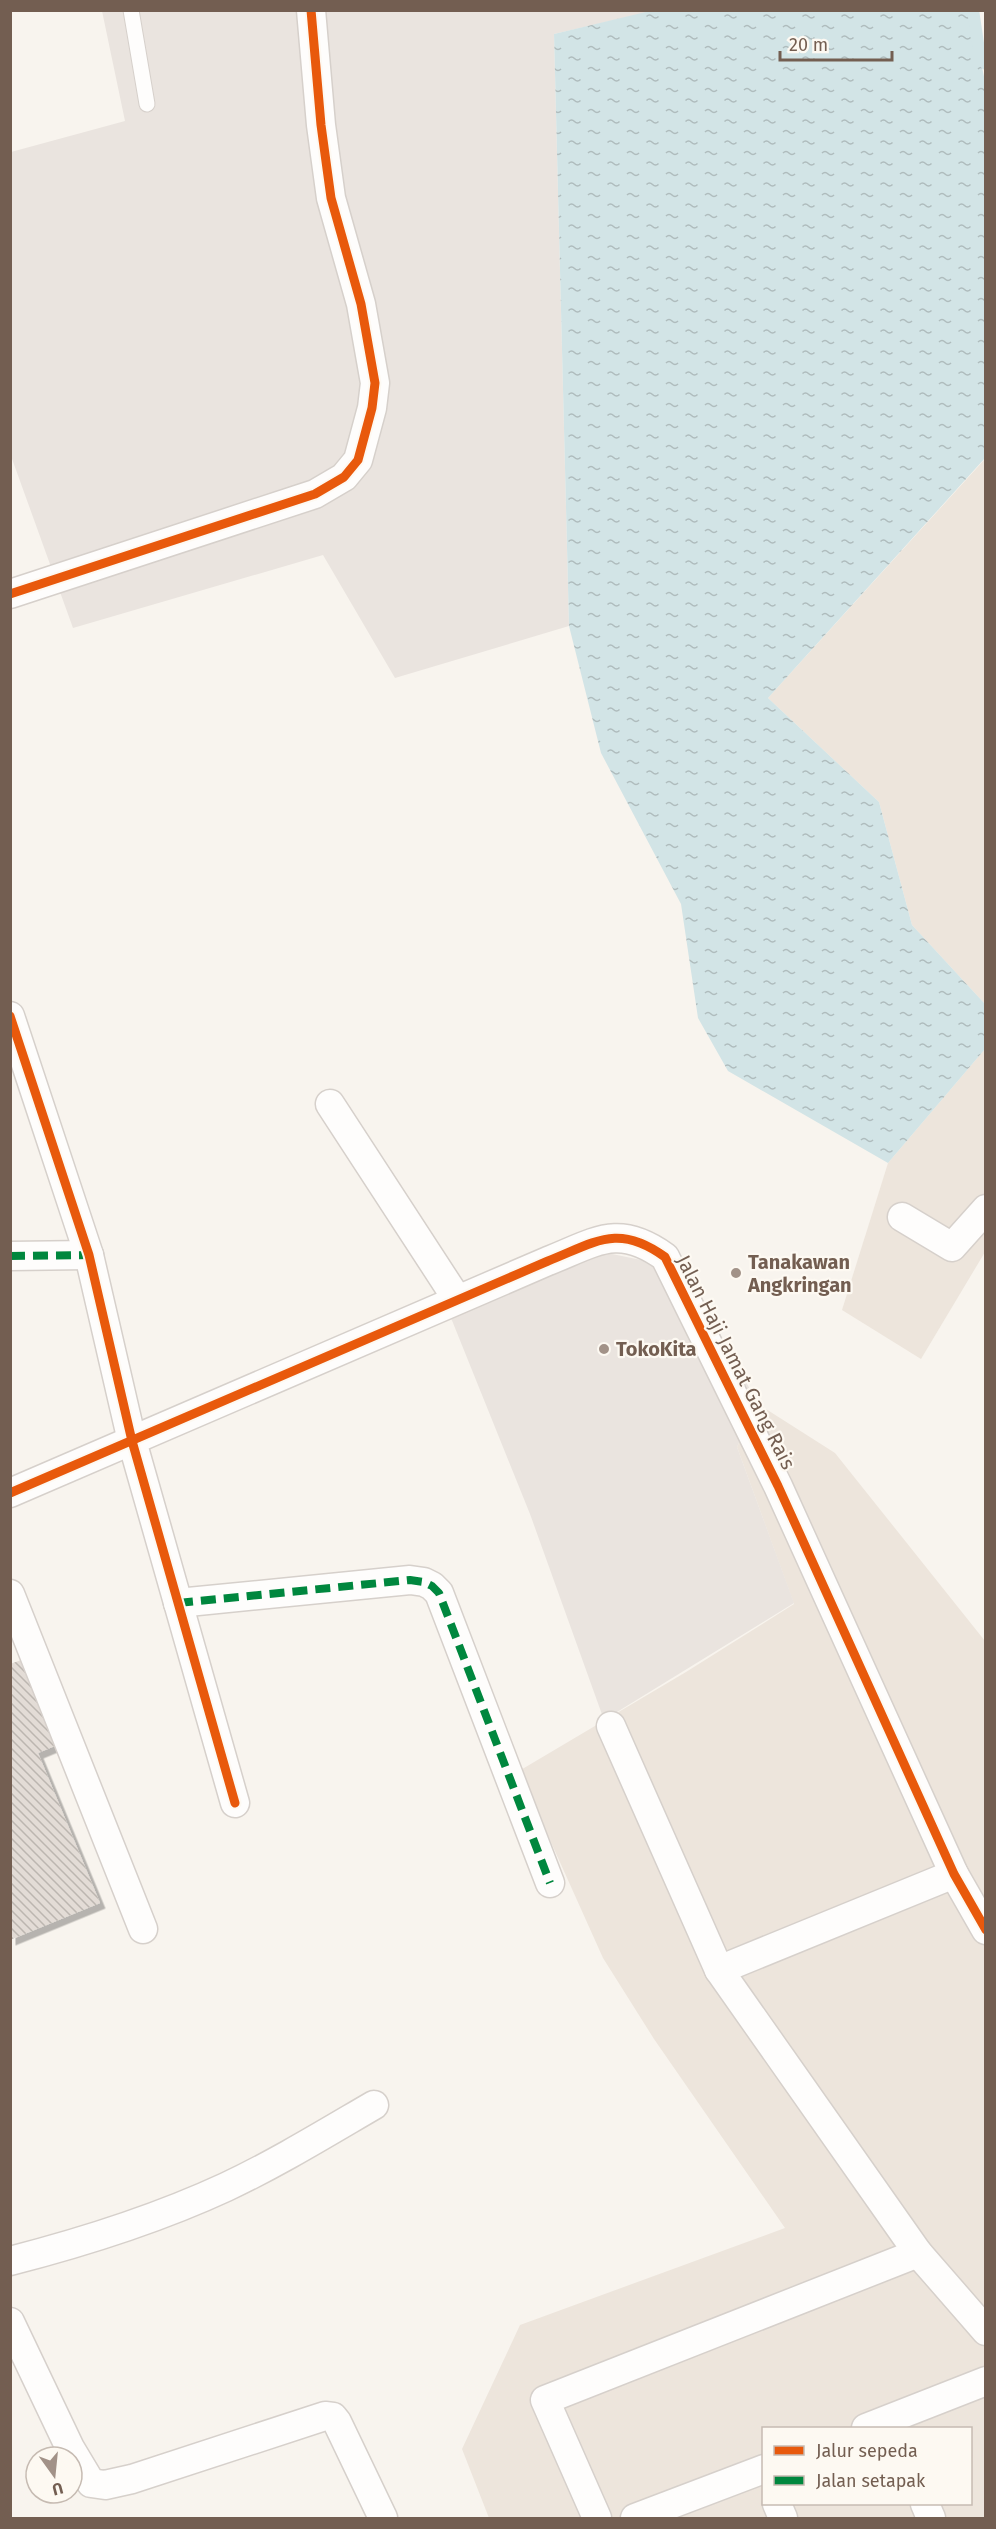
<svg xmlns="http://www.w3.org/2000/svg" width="996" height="2529" font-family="'Fira Sans',sans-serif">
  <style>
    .residential { fill: #ede5dc; fill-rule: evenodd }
    .industrial { fill: #eae4df }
    .water { fill: url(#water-ripples) }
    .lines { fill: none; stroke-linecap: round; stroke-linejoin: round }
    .stream { stroke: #d2e4e6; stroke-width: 12 }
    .building { fill: url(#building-back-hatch); filter: url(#shadow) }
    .service-casing { stroke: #d6d0cb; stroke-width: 17 }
    .minor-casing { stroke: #d6d0cb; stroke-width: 31 }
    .service { stroke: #fefdfc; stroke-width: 15 }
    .minor { stroke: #fefdfc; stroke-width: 28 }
    .quiet { stroke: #00873e; stroke-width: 8; stroke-dasharray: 15 8; stroke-linecap: butt }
    .cycleway-casing { stroke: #fdf9f2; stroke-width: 13 }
    .cycleway { stroke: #e8590c; stroke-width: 9 }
    .poi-dot { fill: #a29288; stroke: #fdf9f2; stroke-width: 2 }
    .labels { text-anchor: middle; stroke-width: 4.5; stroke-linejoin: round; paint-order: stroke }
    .poi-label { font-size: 20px; font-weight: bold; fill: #735e51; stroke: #fdf9f2; text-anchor: start }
    .street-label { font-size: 20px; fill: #735e51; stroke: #fdf9f2 }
  </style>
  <defs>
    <pattern id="water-ripples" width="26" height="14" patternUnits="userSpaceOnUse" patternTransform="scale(1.5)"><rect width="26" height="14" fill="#d2e4e6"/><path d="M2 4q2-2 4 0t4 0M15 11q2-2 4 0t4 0" fill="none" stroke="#afbcbd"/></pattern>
    <pattern id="building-back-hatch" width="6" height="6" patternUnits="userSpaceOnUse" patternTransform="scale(1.5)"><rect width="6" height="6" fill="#e3dcd6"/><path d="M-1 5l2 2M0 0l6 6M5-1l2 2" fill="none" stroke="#bcb6b0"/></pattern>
    <filter id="shadow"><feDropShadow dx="5.5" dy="5.5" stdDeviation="0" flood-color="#0004"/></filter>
  </defs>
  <rect width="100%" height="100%" fill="#f8f4ee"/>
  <g class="residential">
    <path d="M985,459V1004L912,925L879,802L768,698Z"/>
    <path d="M985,1049V1252L921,1359L842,1310L888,1163Z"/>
    <path d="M758,1404L835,1453L985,1641V2518H489L462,2449L520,2325L785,2228L654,2039L603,1958L519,1771L686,1672L794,1604L737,1447ZM764,2428H970V2504H764Z"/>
  </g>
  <g class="industrial">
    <path d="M102,11H654L554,34L569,626L395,678L323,555L73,628L11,456V152L125,121Z"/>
    <path d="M583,1248L685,1269L758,1404L737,1447L794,1603L604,1720L530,1514L451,1318Z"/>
  </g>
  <path class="water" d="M654,10L970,11L986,86L985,458L768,698L879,802L912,925L985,1004V1049L888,1163L728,1071L698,1018L681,904L601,753L569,626L554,34Z"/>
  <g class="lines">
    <path class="stream" d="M973,10L979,50L986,64"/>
  </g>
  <path class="building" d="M27,1658L62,1743L38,1753L100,1903L10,1940V1664Z"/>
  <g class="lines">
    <defs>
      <path id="service" d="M131,10L147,104"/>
      <g id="minor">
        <path d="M10,594L315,494L344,477L358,460L372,408L375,383L361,304L331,198L321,125L311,10"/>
        <path d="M10,1016L89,1255L132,1441L235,1803"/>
        <path d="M330,1104L457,1299"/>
        <path d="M902,1217L952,1247L986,1209"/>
        <path d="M10,1256L89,1255"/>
        <path d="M10,1493L548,1261C596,1242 618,1223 665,1257L778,1486L954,1874L986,1930"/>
        <path d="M10,1594L143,1929"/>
        <path d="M178,1603L410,1580L424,1582L432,1586L439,1593L550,1883"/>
        <path d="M611,1726L719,1970L918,2253L986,2331"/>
        <path d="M719,1970L954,1874"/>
        <path d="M10,2261C84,2242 157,2219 226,2187C277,2163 326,2133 374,2105"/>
        <path d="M10,2322L70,2448L91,2483L105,2485L132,2479L325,2416L333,2417L337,2422L383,2518"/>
        <path d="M866,2428L986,2381"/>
        <path d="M777,2504L783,2518"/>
        <path d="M925,2504L931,2518"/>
        <path d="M597,2518L545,2400L918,2253"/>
        <path d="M635,2518L764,2469"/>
      </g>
    </defs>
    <use href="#service" class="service-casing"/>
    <use href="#minor" class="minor-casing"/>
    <use href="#service" class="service"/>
    <use href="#minor" class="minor"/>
    <g class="quiet">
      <path d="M10,1256L89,1255"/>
      <path d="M178,1603L410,1580L424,1582L432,1586L439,1593L550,1883"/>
    </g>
    <defs>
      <g id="cycleway">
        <path d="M10,594L315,494L344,477L358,460L372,408L375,383L361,304L331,198L321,125L311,10"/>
        <path d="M10,1016L89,1255L132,1441L235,1803"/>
        <path d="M10,1493L548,1261C596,1242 618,1223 665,1257L778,1486L954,1874L986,1930"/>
      </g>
    </defs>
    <use href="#cycleway" class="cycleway-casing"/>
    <use href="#cycleway" class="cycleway"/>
  </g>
  <g class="poi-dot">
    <circle cx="736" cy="1273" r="6"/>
    <circle cx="604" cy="1349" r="6"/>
  </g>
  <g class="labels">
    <g class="poi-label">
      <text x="748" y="1269">Tanakawan<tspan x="748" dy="23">Angkringan</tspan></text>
      <text x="616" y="1356">TokoKita</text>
    </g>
    <g class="street-label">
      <text transform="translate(736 1362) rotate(63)" y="7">Jalan Haji Jamat Gang Rais</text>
    </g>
  </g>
  <rect width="996" height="2529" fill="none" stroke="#735e51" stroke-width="24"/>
  <rect x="762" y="2427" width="210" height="78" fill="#fdf9f2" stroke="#c6bbb2" stroke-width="1.5"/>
  <rect x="774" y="2446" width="30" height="9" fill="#e8590c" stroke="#c6bbb2" stroke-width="1.5"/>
  <text x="816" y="2457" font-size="18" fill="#735e51">Jalur sepeda</text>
  <rect x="774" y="2476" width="30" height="9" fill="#00873e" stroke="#c6bbb2" stroke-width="1.5"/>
  <text x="816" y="2487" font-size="18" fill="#735e51">Jalan setapak</text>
  <g transform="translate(54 2475) rotate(165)"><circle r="28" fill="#fdf9f2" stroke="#c6bbb2" stroke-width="1.5"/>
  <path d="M0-4.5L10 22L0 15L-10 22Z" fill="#a29288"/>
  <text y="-9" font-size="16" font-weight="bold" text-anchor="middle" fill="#735e51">U</text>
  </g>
  <path d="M780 51v9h112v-9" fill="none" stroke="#735e51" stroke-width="3"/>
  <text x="789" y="51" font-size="18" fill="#735e51" stroke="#fdf9f2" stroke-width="4.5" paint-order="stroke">20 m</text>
</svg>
